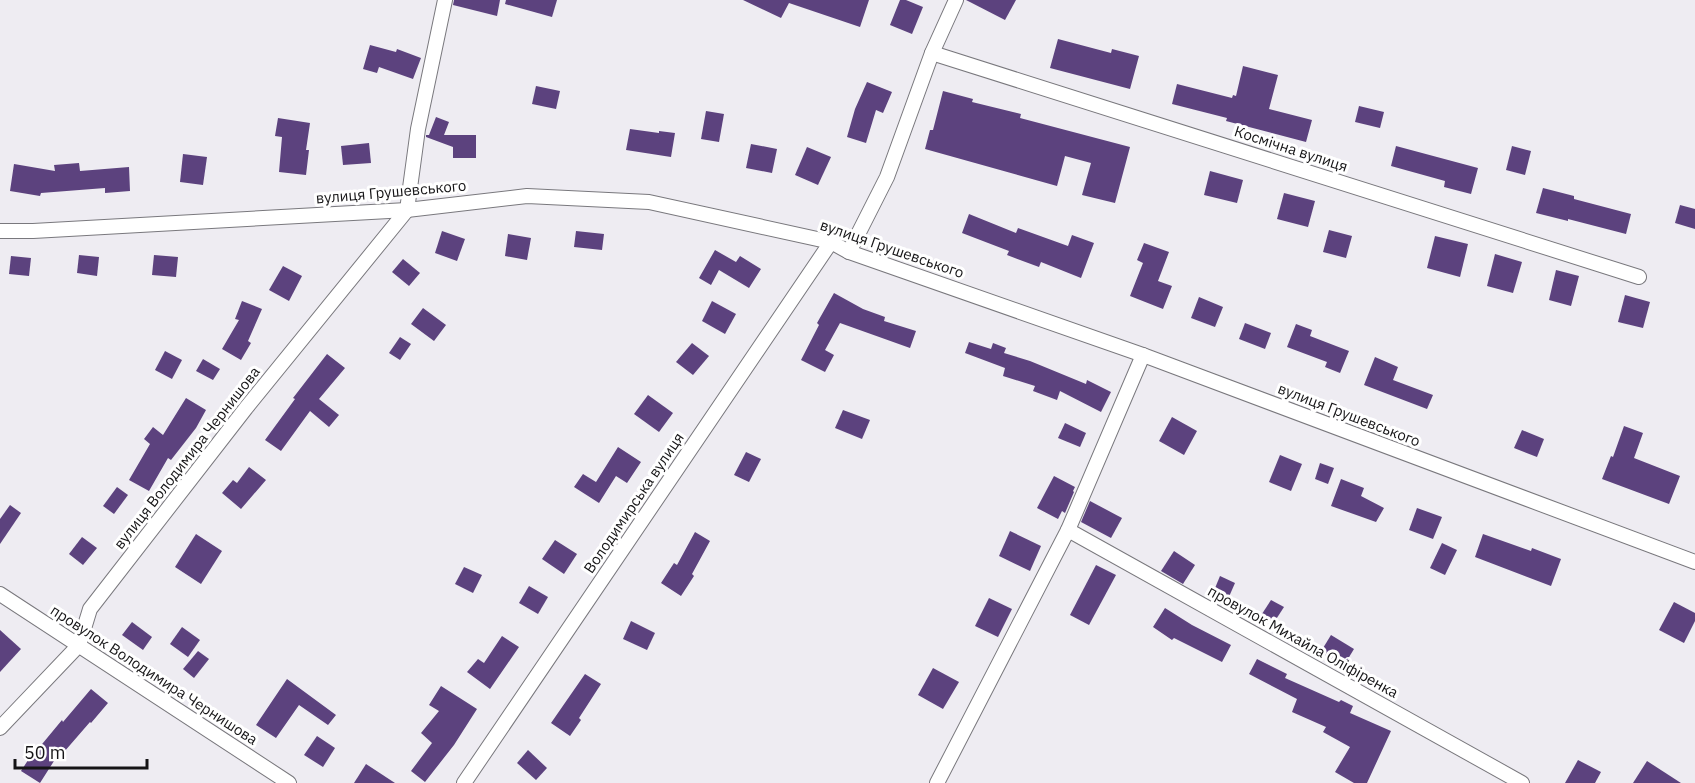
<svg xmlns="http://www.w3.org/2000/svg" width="1695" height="783" font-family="'IBM Plex Sans',sans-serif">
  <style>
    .building { fill: #5c427e }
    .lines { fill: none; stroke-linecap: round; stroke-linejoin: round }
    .minor-casing { stroke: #79787d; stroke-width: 16 }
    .minor { stroke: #fff; stroke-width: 14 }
    .labels { text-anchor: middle; stroke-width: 6; stroke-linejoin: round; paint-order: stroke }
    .street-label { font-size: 15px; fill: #151416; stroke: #fff }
  </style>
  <rect width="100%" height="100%" fill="#eeecf2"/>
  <g class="building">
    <path d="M454,0H500L497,16L453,5Z"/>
    <path d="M506,0H557L552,17L505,4Z"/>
    <path d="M743,0H869L860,27L789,3L781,18Z"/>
    <path d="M900,0H906L923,7L912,34L890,25Z"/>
    <path d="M966,0H1016L1005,20Z"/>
    <path d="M1058,39L1111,53L1112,49L1139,56L1130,89L1050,68Z"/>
    <path d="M370,45L396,52L397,49L421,58L413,79L379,67L377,73L363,69Z"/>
    <path d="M1243,66L1278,75L1269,109L1312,120L1306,142L1226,121L1227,118L1172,104L1177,84L1232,98L1233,95L1236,96Z"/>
    <path d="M867,82L892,92L883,113L876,110L866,143L847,137L855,109Z"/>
    <path d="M536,86L560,91L556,109L532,104Z"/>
    <path d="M943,91L973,99L972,102L1021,114L1020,118L1130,147L1115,203L1082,195L1091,163L1065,156L1057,186L925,149L930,130H933Z"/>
    <path d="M1359,106L1384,112L1380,128L1355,122Z"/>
    <path d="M706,111L724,114L719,142L701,139Z"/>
    <path d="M436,117L449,122L444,135H476V158H453V147L426,137V135H429Z"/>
    <path d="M278,118L310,123L306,150H309L306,175L279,172L282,137L275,136Z"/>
    <path d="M630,129L659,133V131L675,133L671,157L626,150Z"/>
    <path d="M369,143L371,163L343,165L341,146Z"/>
    <path d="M751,144L777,149L772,173L746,168Z"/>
    <path d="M1396,146L1478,168L1471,194L1444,187L1445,181L1391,166Z"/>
    <path d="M1512,146L1531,151L1525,175L1506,170Z"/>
    <path d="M807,147L831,157L818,185L795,175Z"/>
    <path d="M183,154L207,157L203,185L180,182Z"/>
    <path d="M79,163L80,171L129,167L130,191L105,193V188L41,193L40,196L10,191L14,164L55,171L54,165Z"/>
    <path d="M1210,171L1243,180L1237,203L1204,195Z"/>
    <path d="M1543,188L1574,196V199L1631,214L1626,234L1568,219V221L1536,213Z"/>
    <path d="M1284,193L1315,201L1308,227L1277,219Z"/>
    <path d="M1680,205L1695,209V229L1675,223Z"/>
    <path d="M969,214L1016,233L1018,228L1068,246L1072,235L1094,243L1081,278L1041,262L1039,267L1007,255L1009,251L962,233Z"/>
    <path d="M1329,230L1352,236L1346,258L1323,252Z"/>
    <path d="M442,231L465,239L457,261L435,253Z"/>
    <path d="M576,231L604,234L602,250L574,247Z"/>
    <path d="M508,234L531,238L527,260L505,256Z"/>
    <path d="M1435,236L1468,244L1460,277L1427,268Z"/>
    <path d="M1144,243L1169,252L1158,281L1172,286L1163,309L1130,296L1143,263L1137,260Z"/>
    <path d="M715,250L736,262L740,256L761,269L749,288L719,270L711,285L699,278Z"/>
    <path d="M1495,254L1522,262L1513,293L1487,286Z"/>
    <path d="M79,255L99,257L97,276L77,273Z"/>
    <path d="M154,255L178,257L176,277L152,275Z"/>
    <path d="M11,256L31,258L29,276L9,274Z"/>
    <path d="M403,259L420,273L409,286L392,272Z"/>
    <path d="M283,266L302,276L289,301L269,290Z"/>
    <path d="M1556,270L1579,276L1571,306L1549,300Z"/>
    <path d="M834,293L863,309L885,317L884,321L916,331L910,348L840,323L825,350L834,355L825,372L801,360L819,325L817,323Z"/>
    <path d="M1625,295L1650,302L1643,328L1618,322Z"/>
    <path d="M1199,297L1223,307L1215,327L1191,318Z"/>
    <path d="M242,301L262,309L248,341L251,343L241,360L222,349L239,320L235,319Z"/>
    <path d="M712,301L736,314L725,334L702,321Z"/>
    <path d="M423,308L446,325L434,341L411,324Z"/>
    <path d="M1245,323L1271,333L1265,349L1239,339Z"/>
    <path d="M1296,324L1312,330L1310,336L1349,351L1340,373L1325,367L1327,362L1287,347Z"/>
    <path d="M400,337L411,344L400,360L389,353Z"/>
    <path d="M969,342L991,349L993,343L1006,348L1004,353L1030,361L1086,384L1087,380L1111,392L1101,412L1060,391L1057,400L1033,391L1035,386L1003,376L1005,368L965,353Z"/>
    <path d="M692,343L709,356L693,375L676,362Z"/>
    <path d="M165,351L182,360L172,379L155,370Z"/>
    <path d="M327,354L345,368L319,399L339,415L329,427L310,411L281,451L265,440L295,399L293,398Z"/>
    <path d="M1375,357L1398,367L1393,380L1433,395L1427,409L1364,385Z"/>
    <path d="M203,359L220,369L213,380L196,371Z"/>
    <path d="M648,395L673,413L659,432L634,414Z"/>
    <path d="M186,398L206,410L196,428L171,460L168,458L149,491L129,480L150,444L144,439L153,427L163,435Z"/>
    <path d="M843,410L870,420L862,439L835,428Z"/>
    <path d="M1172,417L1197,431L1184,455L1159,441Z"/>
    <path d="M1065,423L1086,433L1080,447L1058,438Z"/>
    <path d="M1624,426L1643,433L1634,458L1680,476L1669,504L1602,479L1611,456L1613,457Z"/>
    <path d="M1522,430L1544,439L1537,457L1514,448Z"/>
    <path d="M618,447L641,462L627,483L616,476L599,503L574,487L583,474L596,482Z"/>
    <path d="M746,452L761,459L749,482L734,475Z"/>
    <path d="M1280,455L1302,464L1291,491L1269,482Z"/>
    <path d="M1320,463L1334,468L1328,484L1315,479Z"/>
    <path d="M249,467L266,480L241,509L222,493L233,480L237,483Z"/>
    <path d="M1054,476L1075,487L1073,491L1074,492L1065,513L1062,511L1058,519L1037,508Z"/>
    <path d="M1341,479L1364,488L1361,496L1384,508L1376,522L1331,506Z"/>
    <path d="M117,487L128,495L114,514L103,506Z"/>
    <path d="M1090,501L1122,518L1111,538L1081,522Z"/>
    <path d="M10,505L21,513L0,544V519Z"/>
    <path d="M1417,508L1442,517L1433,539L1409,530Z"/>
    <path d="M1010,531L1041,546L1030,571L999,556Z"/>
    <path d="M695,532L710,541L692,574L694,576L681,596L661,583L674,563L677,565Z"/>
    <path d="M196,534L222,551L201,584L175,567Z"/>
    <path d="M1483,534L1531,551L1532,548L1561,559L1551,586L1475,557Z"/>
    <path d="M82,537L97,548L83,565L69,554Z"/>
    <path d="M555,540L577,554L564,574L542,559Z"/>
    <path d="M1442,543L1457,550L1445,575L1430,568Z"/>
    <path d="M1174,551L1195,565L1183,584L1161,571Z"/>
    <path d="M1096,565L1116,575L1089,625L1070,615Z"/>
    <path d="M464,567L482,575L473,593L455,584Z"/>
    <path d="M1220,576L1235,583L1228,599L1213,593Z"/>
    <path d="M529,586L548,597L538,614L519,603Z"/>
    <path d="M989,598L1012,609L998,637L975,626Z"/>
    <path d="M1271,600L1284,607L1273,624L1260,617Z"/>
    <path d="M1674,602L1695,613V621L1684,643L1659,630Z"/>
    <path d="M1165,608L1192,625L1231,645L1222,662L1174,638L1172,640L1153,627Z"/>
    <path d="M631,621L655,633L647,650L623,639Z"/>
    <path d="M132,622L152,637L143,650L122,635Z"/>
    <path d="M182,627L200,640L188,657L170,644Z"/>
    <path d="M0,630L21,649L0,672Z"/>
    <path d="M1331,635L1354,649L1343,667L1320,653Z"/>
    <path d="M502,636L519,647L490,689L467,672L478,659L484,663Z"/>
    <path d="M198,651L209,659L194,678L183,669Z"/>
    <path d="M1257,659L1287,674L1285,678L1339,702L1341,700L1353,706L1350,713L1391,731L1367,783H1354L1335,772L1350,747L1323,732L1326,727L1292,712L1297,699L1249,674Z"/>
    <path d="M933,668L959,682L943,709L918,695Z"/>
    <path d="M585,674L601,684L579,718L581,720L570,736L551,723Z"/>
    <path d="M287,679L336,715L328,725L299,705L276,738L256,725Z"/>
    <path d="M441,686L477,709L454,745L425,782L411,771L432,743L421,733L439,711L429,705Z"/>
    <path d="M91,689L108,703L91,723L90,722L64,752L61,750L40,783L21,771L32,754L33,755L62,720L63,722Z"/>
    <path d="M317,736L335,748L323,767L304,755Z"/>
    <path d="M528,750L547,768L536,780L517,763Z"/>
    <path d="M1578,760L1601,772L1595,783H1565Z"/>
    <path d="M1647,761L1681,783H1633Z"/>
    <path d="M366,764L395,783H354Z"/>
  </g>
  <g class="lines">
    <defs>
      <g id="minor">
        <path d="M932,53L1639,277"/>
        <path d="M0,231H33L407,210L527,196L649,202L831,242L849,252L1143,355L1695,562"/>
        <path d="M849,252L887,177L932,53L956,0"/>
        <path d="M1068,530L1522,783"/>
        <path d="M0,594L289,783"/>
        <path d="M0,728L79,645L90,609L246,408L407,210L418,129L445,0"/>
        <path d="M464,783L831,242"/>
        <path d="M937,783L1068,530L1143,355"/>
      </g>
    </defs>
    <use href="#minor" class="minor-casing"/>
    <use href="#minor" class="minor"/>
  </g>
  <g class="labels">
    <g class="street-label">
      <text transform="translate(1291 149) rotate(18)" y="5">Космічна вулиця</text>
      <text transform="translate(391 192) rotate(-5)" y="5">вулиця Грушевського</text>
      <text transform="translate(892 249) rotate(19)" y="5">вулиця Грушевського</text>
      <text transform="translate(1349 415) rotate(21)" y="5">вулиця Грушевського</text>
      <text transform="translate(187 458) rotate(-52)" y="5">вулиця Володимира Чернишова</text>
      <text transform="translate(634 503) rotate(-56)" y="5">Володимирська вулиця</text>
      <text transform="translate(1303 642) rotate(29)" y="5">провулок Михайла Оліфіренка</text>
      <text transform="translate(154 675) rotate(33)" y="5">провулок Володимира Чернишова</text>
    </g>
  </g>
  <path d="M15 759v9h132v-9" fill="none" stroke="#151416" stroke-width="3"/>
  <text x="24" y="759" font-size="18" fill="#151416" stroke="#ffffff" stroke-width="4.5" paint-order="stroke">50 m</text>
</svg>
